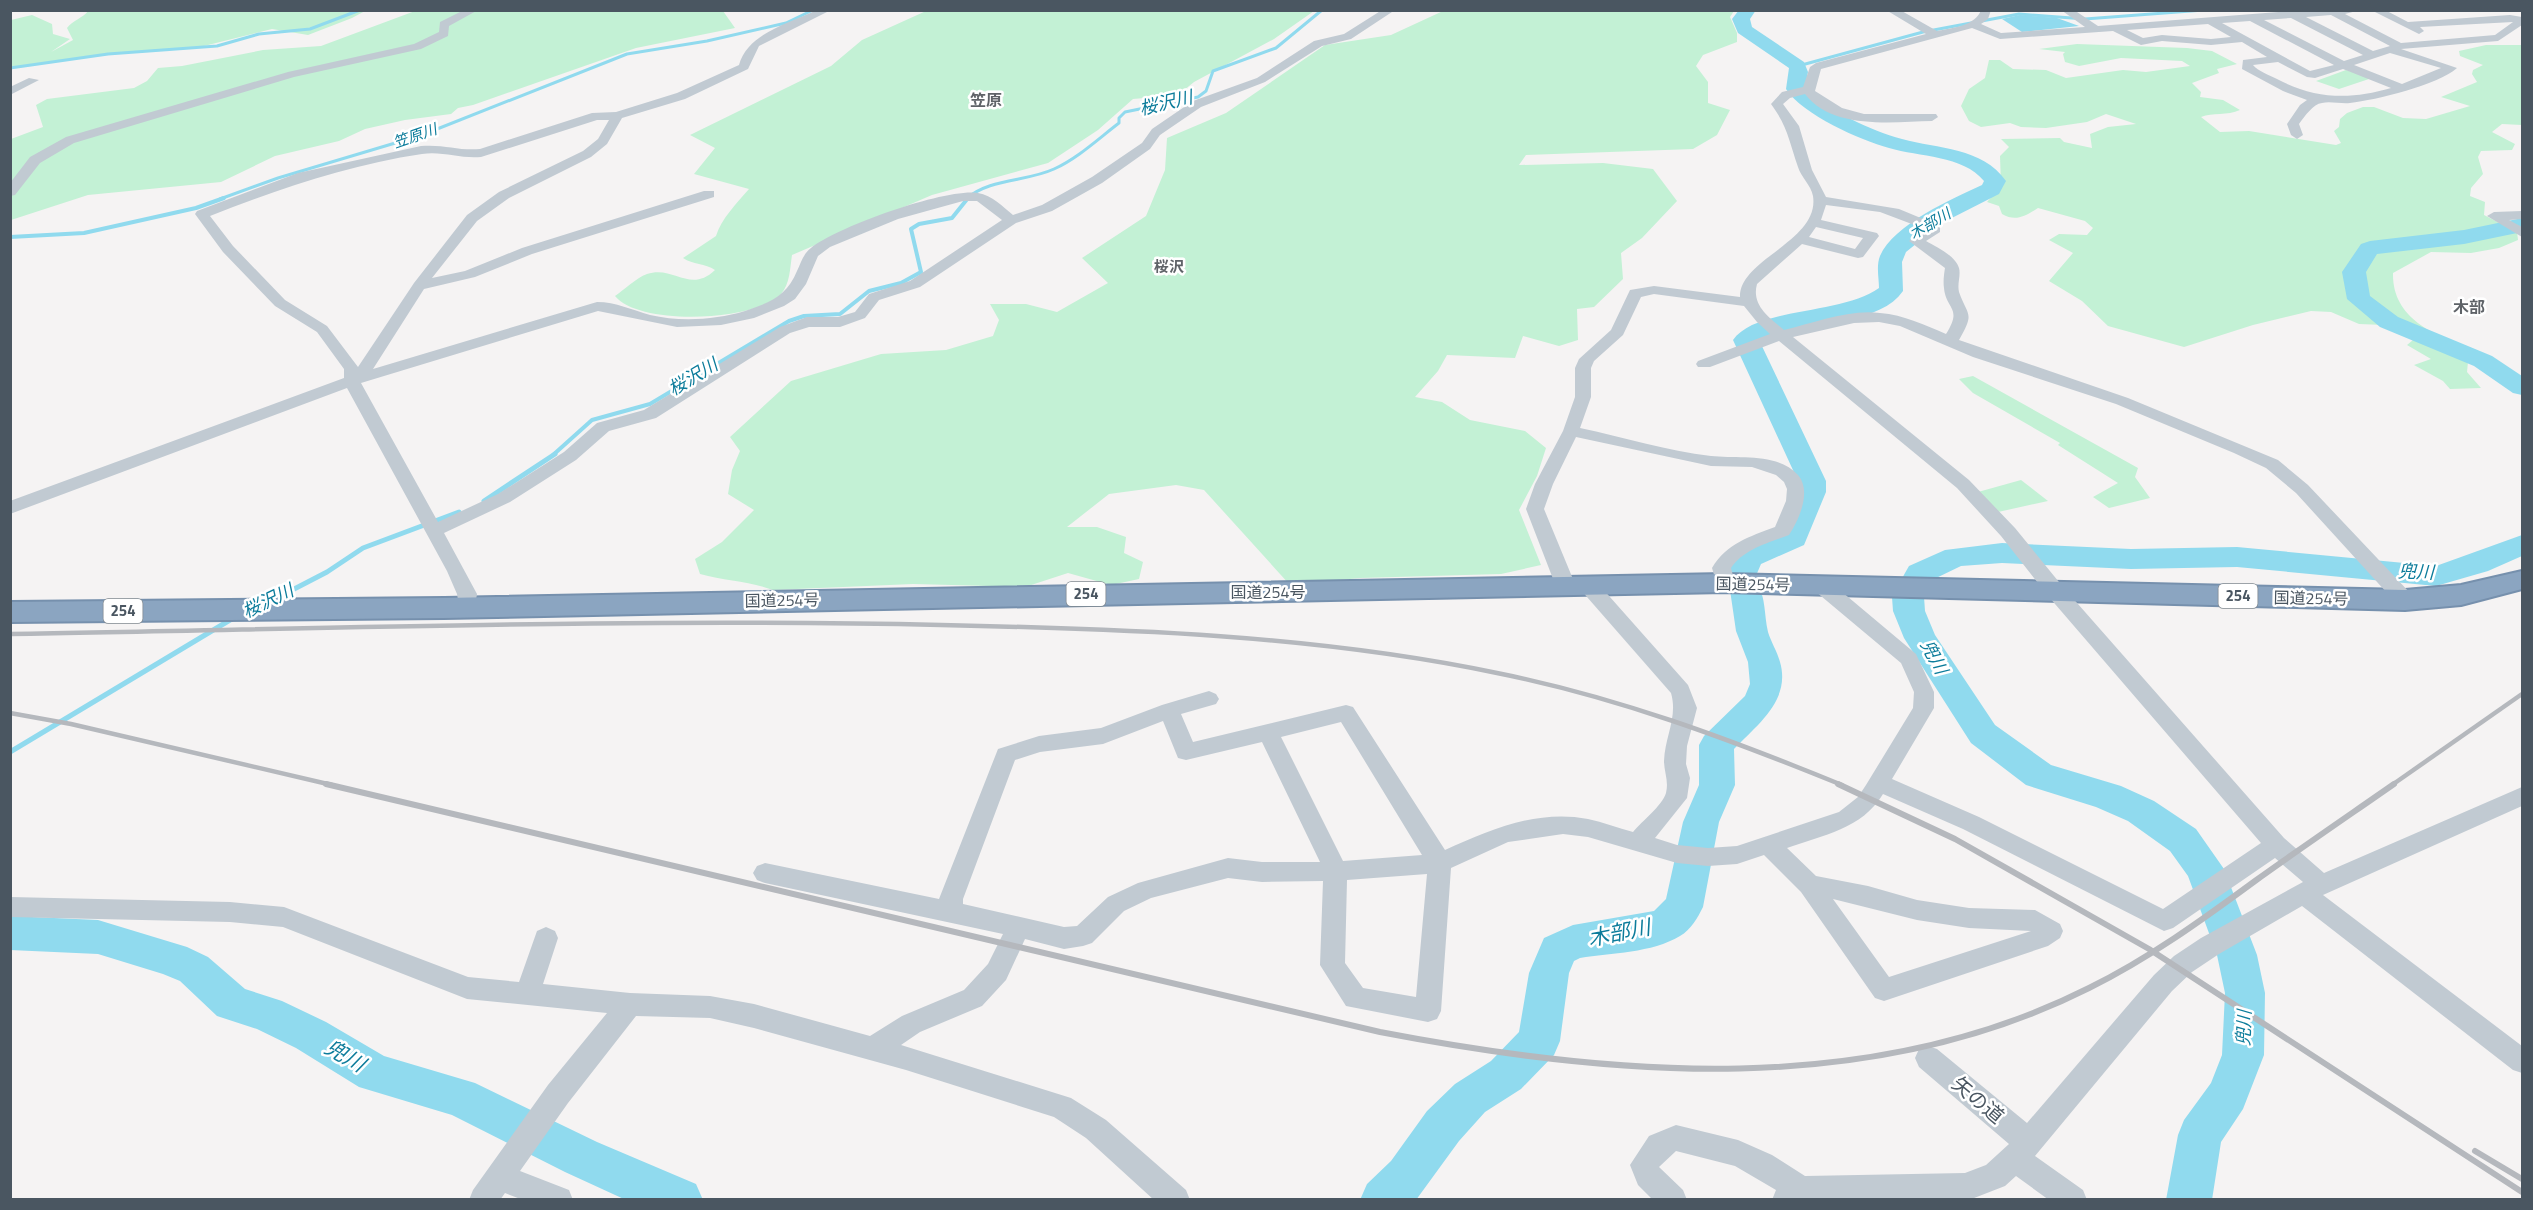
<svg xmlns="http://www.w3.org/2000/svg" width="2533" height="1210" font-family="'Titillium Web','Noto Sans JP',sans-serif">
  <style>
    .green { fill: #c3f1d5 }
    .water { fill: #90daee }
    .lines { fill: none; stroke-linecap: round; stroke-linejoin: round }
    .stream-far2 { stroke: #90daee; stroke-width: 3 }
    .stream-far1 { stroke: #90daee; stroke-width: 4 }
    .stream { stroke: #90daee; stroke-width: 5 }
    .river { fill: #90daee; fill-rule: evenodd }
    .highway-casing { stroke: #7690ad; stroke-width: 4 }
    .minor { fill: #c1cad2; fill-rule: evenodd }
    .highway { fill: #8ba5c1; fill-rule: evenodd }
    .rail-far1 { stroke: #b5b8bd; stroke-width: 4.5 }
    .rail { stroke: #b5b8bd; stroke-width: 6 }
    .labels { text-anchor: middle; stroke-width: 5; stroke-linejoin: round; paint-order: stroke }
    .far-water-label { font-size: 15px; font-style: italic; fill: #0c7c9b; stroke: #fff }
    .far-neighbourhood-label { font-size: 15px; font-weight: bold; fill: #5f6368; stroke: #fff }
    .shield { fill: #fff; stroke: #808990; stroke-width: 1.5 }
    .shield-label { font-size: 15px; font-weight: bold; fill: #4a5661 }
    .far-quarter-label { font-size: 16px; font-weight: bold; fill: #5f6368; stroke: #fff }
    .street-label { font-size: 16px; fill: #4a5661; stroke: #fff }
    .water-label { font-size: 18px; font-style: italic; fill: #0c7c9b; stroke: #fff }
    .near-street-label { font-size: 20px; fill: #4a5661; stroke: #fff }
    .near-water-label { font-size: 21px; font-style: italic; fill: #0c7c9b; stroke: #fff }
  </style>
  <rect width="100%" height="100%" fill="#f5f3f3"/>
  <g class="green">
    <path d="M88,11V10L365,11L352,18L308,35L272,29L204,46L97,55L11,67V20L32,15L52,24L53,34L70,39L51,52L73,40L67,28C73,20 83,18 88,11Z"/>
    <path d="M415,11H723L735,28L636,48L473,105L458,108L451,114L405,120L365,129L339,141L275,156L221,182L88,195L11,220V139L43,127L36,105L47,99L134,88L147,81L158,68L182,66L263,50L321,46Z"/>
    <path d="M926,11H1314L1274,39L1194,82L1178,95L1133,99L1098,130L1048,163L932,195L792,255C790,268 790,284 781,294C754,322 639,326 615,296C624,290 636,278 647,274C674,265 690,294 715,270C705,263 693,265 683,258L716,236C721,219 737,203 749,189L694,174L715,148L690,135L831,66L862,40Z"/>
    <path d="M1443,11H1734L1730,17L1737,33V42L1703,55L1696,66L1708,82V103L1730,110L1717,135L1693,149L1526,155L1519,165L1603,163L1653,169L1677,201L1642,238L1621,253L1623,279L1594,307L1577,309L1578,340L1559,346L1523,336L1515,358L1447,355L1438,371L1415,397L1442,402L1470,420L1525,431L1546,448L1537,476L1519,510L1541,565L1501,574L1360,578L1290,585L1204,490L1176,485L1109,494L1067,527H1097L1126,537L1124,553L1143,562L1139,579L1111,585L1068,573L1025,587L913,584L773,590C749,581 725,581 700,574L695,559L722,542L754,510L728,494L732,470L740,451L730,437L791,381L881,354L946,350L993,336L999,320L990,304H1026L1057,312L1108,283L1082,258L1146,216L1165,170L1167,138L1226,113L1325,45L1391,35Z"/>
    <path d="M2077,44L2187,48L2212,51L2237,64L2217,69L2219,73L2192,83L2201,92L2200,97L2223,100L2240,110C2227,116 2213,112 2201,117L2220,132L2249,131L2336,145L2341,143L2334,131L2339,127L2340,119L2347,113L2363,107H2374L2403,118L2426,119L2470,106L2441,97L2477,82L2472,74L2473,70L2483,65L2460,56L2459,51L2486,45H2522V125L2502,124L2492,132L2515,144L2512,150L2481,151L2478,157L2483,174L2471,188L2470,196L2485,202L2484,215L2517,232L2518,240L2499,248L2471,253L2431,252L2393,273C2392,319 2434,333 2469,352L2467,372L2481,388L2450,389L2443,381L2414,365L2431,359L2407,345L2413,340L2384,325L2359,324L2331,312L2311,311L2253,325L2184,347L2108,326L2082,301L2049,281L2073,253L2049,240L2059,234L2087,235L2093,228L2085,221L2038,208C2025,216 2016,222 2002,214L1999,206L1987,202L2001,186L2000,156L2009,147L2001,139L2060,138L2064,142L2092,148L2090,134L2108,127L2136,124L2106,114L2087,122L2046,128L2021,127L2010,123L1981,127L1969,121L1961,106L1969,89L1985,78L1989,60H2000L2013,69L2046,70L2066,78L2123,70L2146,72L2190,66L2182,61L2121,58L2079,66L2065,62L2063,54L2065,52L2039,49Z"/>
    <path d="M2346,70L2372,78L2339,89L2316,81Z"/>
    <path d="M1973,376L2138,468L2135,477L2150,498L2109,508L2093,497L2118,483L2058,445L2060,443L1973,393L1959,379Z"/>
    <path d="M2021,480L2048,501L1998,512L1978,492Z"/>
  </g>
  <path class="water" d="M2020,15L2057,18L2079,26L2022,32L2002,19Z"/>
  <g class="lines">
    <g class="stream-far2">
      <path d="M1798,66L1923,32L2019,14L2085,19L2204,10"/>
      <path d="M10,68L108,54L217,46L259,34L310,29L360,10"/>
      <path d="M220,199L278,178L422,135L627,54L707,41L786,23L813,10"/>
      <path d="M966,199C990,178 1026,182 1054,169C1078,158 1098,139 1119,123V118L1125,112L1198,97L1206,91L1213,71L1276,48L1322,10"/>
    </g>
    <g class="stream-far1">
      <path d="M10,237L84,233L196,208L224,198"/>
      <path d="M553,455L592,420L650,404L789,321L804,316L840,314L869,291L901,283L921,272L911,229L919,224L952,218L968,198"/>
    </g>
    <g class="stream">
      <path d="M484,501L555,454"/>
      <path d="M271,601L327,572L363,548L459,512"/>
      <path d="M10,752L235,617"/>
    </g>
    <g class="river">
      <path d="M1739,10H1756L1750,19L1752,27L1804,62L1808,72L1805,88C1830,111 1869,130 1902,139C1938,149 1982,147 2006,181L1999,194L1942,223L1906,252L1902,262L1903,291C1877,329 1799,318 1760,342L1826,481V492L1804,545L1761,564L1755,578L1748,580L1757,583C1766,597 1764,615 1768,632C1771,642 1777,651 1780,662C1791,700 1758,724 1734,749L1735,785L1719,822L1703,907C1698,917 1691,930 1680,936C1652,953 1611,953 1580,958L1574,961L1569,973L1560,1041L1554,1055L1521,1089L1485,1112L1459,1141L1416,1200H1360L1367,1184L1391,1161L1427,1111L1455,1084L1491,1061L1519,1032L1529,973L1544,938L1573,925L1654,911L1666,899L1683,822L1699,785V745L1704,736L1745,696L1750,684L1748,662L1736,631L1730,590L1735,583L1742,581L1733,578L1729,571C1736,544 1757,541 1781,532L1798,492V481L1733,340C1756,307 1842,315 1879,288C1879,278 1876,266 1880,256C1894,224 1952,199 1982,185L1984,181C1963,155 1919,157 1889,148C1860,140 1803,115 1786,89L1789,68L1738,33L1732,19Z"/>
      <path d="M2522,218V232L2464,244L2377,254L2366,272L2370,296L2398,317L2492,356L2522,376V395L2513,393L2474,366L2380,327L2347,299L2342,272L2361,244L2370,241L2464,230Z"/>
      <path d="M2522,535V556L2488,571L2436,586L2237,567L2131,569L2002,563L1961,566L1932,580L1924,597L1925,611L1935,635L1995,725L2051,765L2121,786L2154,801L2196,829L2224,869L2257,955L2265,993L2264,1055L2243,1109L2221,1142L2212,1200H2166L2178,1135L2184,1120L2211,1083L2222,1055L2225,993L2217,955L2188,876L2170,851L2128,821L2096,807L2026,785L1971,743L1904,638L1893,611L1892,597L1905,573L1909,566L1945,550L2002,543L2131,549L2237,547L2436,566Z"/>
      <path d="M10,916L98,920L187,947L208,957L245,989L282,1001L326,1022L384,1056L475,1083L597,1142L696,1184L703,1200H626L565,1172L452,1115L359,1087L296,1048L257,1029L217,1016L180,981L163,974L98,954L10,950Z"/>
    </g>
    <defs>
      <path id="highway" d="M2522,571V589L2461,605L2405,610L1725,592L444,618L10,622V602L444,598L1725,574L2405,590L2461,585Z"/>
    </defs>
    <use href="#highway" class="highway-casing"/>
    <g class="minor">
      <path d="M464,10H478L449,26L448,36L421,49L294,77L74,143L40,163L15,195L10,196V183L30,157L66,137L288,72L414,44L439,32L440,22Z"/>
      <path d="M817,10H831L759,46L748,69L685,99L622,118L607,144L591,157L509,198L477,221L432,278L465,271L522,248L704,191H714V197L532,254L475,277L424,289L373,369L597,302C616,302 632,310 650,315C680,322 715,320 745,311C769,303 787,296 797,271C801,263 803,254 811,248C837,227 945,188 978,193C992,195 1003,207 1013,215L1042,205L1092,177L1142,143L1152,129L1193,101L1257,78L1314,41L1344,34L1382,10H1395L1351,39L1322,46L1265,82L1201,107L1160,135L1150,149L1102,183L1052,211L1016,223L920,287L879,300L865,318L840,327H809L790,333L656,418L609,431L576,460L510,502L444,533L477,594L474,612H460L457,594L447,571L347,388L10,514V501L344,378V369L317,332L275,306L223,252L195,214L197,211L298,173L421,146C444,144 459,151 480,149L592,113L616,112L677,93L739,65C748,33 788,24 817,10ZM597,120H609L598,139L583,151L499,192L467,215L414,283L358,367L327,326L285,300L233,246L210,216C279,189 348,165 422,154C443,151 461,159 481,157ZM963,201H977L1002,220L910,281L869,294L855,312L838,317H807L780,327L644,410L597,423L564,452L498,494L438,522L361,383L598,311L677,327L721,325L754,318L784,306L795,299L806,284L818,256L830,247L898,219Z"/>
      <path d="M1886,10H1900L1937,31C1951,28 1976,26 1981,10H1991L1988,19L1981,24L2001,33L2085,27L2061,10H2074L2098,26L2305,10H2360L2345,14L2401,43L2495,35L2513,22L2420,27L2424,31L2419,34L2371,10H2385L2408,22L2510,15L2522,17V25L2498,41L2401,49L2457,68C2438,85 2376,100 2350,103C2341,104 2330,101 2322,103C2313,104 2305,116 2299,124L2303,135L2297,139L2291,135L2287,124L2300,105L2307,100L2283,91L2242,69L2243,60L2267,57L2242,42L2211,45L2162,41L2141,45L2113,31L2000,39L1972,28L1821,69L1815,91L1842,108L1864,114H1936L1938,117L1932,121C1892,122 1832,130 1805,94L1790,98L1783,104L1799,126L1812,170L1826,197L1899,209L1940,226V232L1926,241C1936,247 1955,255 1959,268C1961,275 1957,284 1959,292C1968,317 1975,312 1959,340L2128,398L2278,460L2308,485L2412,595L2415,600L2412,605H2398L2296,493L2266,468L2234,453L2116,404L1973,357L1900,326L1879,322L1854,323L1793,337L1969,480L2015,528L2063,587L2284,838L2324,873L2522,787V806L2323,895L2522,1046V1073L2513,1070L2302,906L2219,954L2192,972L2172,991L2035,1156L2083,1190L2087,1200H2049L2016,1176L2005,1186L1969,1200H1772L1776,1190L1735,1166L1676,1151L1659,1167L1683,1190L1687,1200H1653L1638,1185L1630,1165L1649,1136L1676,1125L1738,1140L1772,1155L1805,1176L1965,1173L1986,1165L2009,1144L1919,1067L1915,1058L1919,1049L1928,1046L1937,1049L2027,1123L2154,975L2174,956L2201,938L2303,882L2275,858L2173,928L2164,931L1963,829L1883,794C1862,829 1823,835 1787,848L1816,876L1868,886L1917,900L1969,908L2035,910L2060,924L2063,931L2060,938L2048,946L1884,1001L1875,998L1801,892L1764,855L1737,864L1708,866L1677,863L1588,837L1563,834L1508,842L1451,868L1441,1011L1437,1019L1428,1022L1346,1006L1320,965L1323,881L1262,882L1228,878L1151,898L1124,911L1092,943L1083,946L1064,949L1025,939L1006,980L982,1006L920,1032L901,1045L1071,1098L1106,1120L1186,1190L1190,1200H1154L1086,1138L1054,1117L906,1070L754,1028L710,1018L636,1016L568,1103L520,1171L569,1190L573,1200H523L505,1193L500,1200H469L473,1190L548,1085L607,1013L467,999L283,927L230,922L10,917V897L230,902L284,907L468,977L519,982L537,931L546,927L555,931L558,938L543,984L630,993L710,996L754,1004L870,1036L902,1016L964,990L988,964L1003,934L765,883L757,880L753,873L757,866L765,863L939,899L998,749L1039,736L1101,728L1162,705L1209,691L1216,694L1219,699L1216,704L1181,714L1193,742L1346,705L1353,707L1445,850C1490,830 1537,809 1588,819C1603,822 1618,828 1633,832C1642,821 1662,806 1666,793C1669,781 1664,772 1664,761C1665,736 1678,717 1671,693L1580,589L1577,584L1580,579H1594L1688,685L1697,708L1687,746L1686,764L1690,778L1687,798L1655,838L1677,845L1708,848L1737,846L1839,812L1858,797L1866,785L1913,708L1914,692L1901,663L1815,591L1812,586L1815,581H1829L1916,654L1934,692V708L1892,779L1979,817L2163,909L2261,843L2049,597L2001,536L1957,488L1779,341L1710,367H1698L1696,364L1698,361L1770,334L1757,322L1744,306L1654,294L1641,297L1623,335L1594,361L1591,368V397L1580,428C1623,437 1667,451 1711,456C1738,459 1777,452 1798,475C1812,491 1799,520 1789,535C1768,543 1744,549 1731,568L1735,583L1732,588H1718L1712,568C1727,543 1749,537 1775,527L1786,501L1787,489L1784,482L1776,475L1752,467L1711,466L1576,437L1553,484L1544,509L1575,584L1572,589H1558L1555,584L1526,509L1535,484L1563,431L1575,397V368L1579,359L1611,330L1630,290L1654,286L1740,297C1739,259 1820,241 1813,196C1811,185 1801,177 1798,167C1789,141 1788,127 1771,104L1782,92L1803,87L1810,67L1816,63L1926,34ZM2331,15L2390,46L2373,51L2306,17ZM2291,18L2363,55L2344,61L2264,20ZM2250,21L2334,65L2310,71L2222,23ZM2208,24L2231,37L2211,39L2162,35L2143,38L2127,30ZM2390,53L2441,68L2402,84L2354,65ZM2278,62L2307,77L2315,78L2343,69L2391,88C2350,100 2315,99 2277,79C2269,75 2258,71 2253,65ZM1826,205L1880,212L1925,229L1909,241L1945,268C1944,274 1943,282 1944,288C1946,310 1963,307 1946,334C1925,325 1904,315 1880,313C1849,309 1814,323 1784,330C1770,318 1751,306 1757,284L1802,244L1858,258L1863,257L1879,236L1877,233L1821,220ZM1816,227L1863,238L1855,249L1809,237ZM1163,721L1178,758L1186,760L1262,742L1320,862H1262L1228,858L1138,883L1108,897L1077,926L1064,927L963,904V899L1015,760L1040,752L1103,744ZM1341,722L1422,855L1343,861L1281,737ZM1427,874L1416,997L1363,988L1345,963L1347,880ZM1833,899L1917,920L1969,928L2031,931L1889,977Z"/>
      <path d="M29,78L39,80L10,95V87Z"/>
      <path d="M2522,211V219L2509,220L2522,227V237L2487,216L2494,212Z"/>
    </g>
    <use href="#highway" class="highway"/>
    <g class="rail-far1">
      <path d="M10,634C320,629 631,618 941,625C1127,629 1315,635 1497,673C1617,697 1729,739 1842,785"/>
      <path d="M10,713L71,724L332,785"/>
      <path d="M2392,785L2522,694"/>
    </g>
    <g class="rail">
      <path d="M326,784L1380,1032C1614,1077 1869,1099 2089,988C2148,959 2202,920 2255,881C2301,848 2348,816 2394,784"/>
      <path d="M1838,784L1955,839L2149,949L2522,1192"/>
      <path d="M2475,1151L2522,1179"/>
    </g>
  </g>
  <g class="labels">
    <g class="far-water-label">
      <text transform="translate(415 136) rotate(-19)" y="5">笠原川</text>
      <text transform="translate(1930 224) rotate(-31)" y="5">木部川</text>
    </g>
    <g class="far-neighbourhood-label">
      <text x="1169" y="272">桜沢</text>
    </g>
    <g class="shield">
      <rect x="1066.5" y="582" width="39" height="24" rx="4.5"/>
      <rect x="2218.5" y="584" width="39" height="24" rx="4.5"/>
      <rect x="103.5" y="599" width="39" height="24" rx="4.5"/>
    </g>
    <g class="shield-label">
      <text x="1086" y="599">254</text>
      <text x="2238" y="601">254</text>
      <text x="123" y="616">254</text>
    </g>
    <g class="far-quarter-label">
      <text x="986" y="106">笠原</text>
      <text x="2469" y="313">木部</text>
    </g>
    <g class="street-label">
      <text transform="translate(1753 584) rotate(1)" y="6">国道254号</text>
      <text x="1268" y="598">国道254号</text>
      <text transform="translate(2311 598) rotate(1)" y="6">国道254号</text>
      <text transform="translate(782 600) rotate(-1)" y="6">国道254号</text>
    </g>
    <g class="water-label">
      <text transform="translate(1166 103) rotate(-13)" y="6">桜沢川</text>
      <text transform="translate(693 377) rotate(-31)" y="6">桜沢川</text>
      <text transform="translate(2416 572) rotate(2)" y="6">兜川</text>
      <text transform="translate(268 601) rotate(-26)" y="6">桜沢川</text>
      <text transform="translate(1934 657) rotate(62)" y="6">兜川</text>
      <text transform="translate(2244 1028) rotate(-88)" y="6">兜川</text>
    </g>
    <g class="near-street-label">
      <text transform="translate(1978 1100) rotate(40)" y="7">矢の道</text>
    </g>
    <g class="near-water-label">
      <text transform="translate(1619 933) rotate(-11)" y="7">木部川</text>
      <text transform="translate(345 1056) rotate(30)" y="7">兜川</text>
    </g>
  </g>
  <rect width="2533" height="1210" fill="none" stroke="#4a5661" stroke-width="24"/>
</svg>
